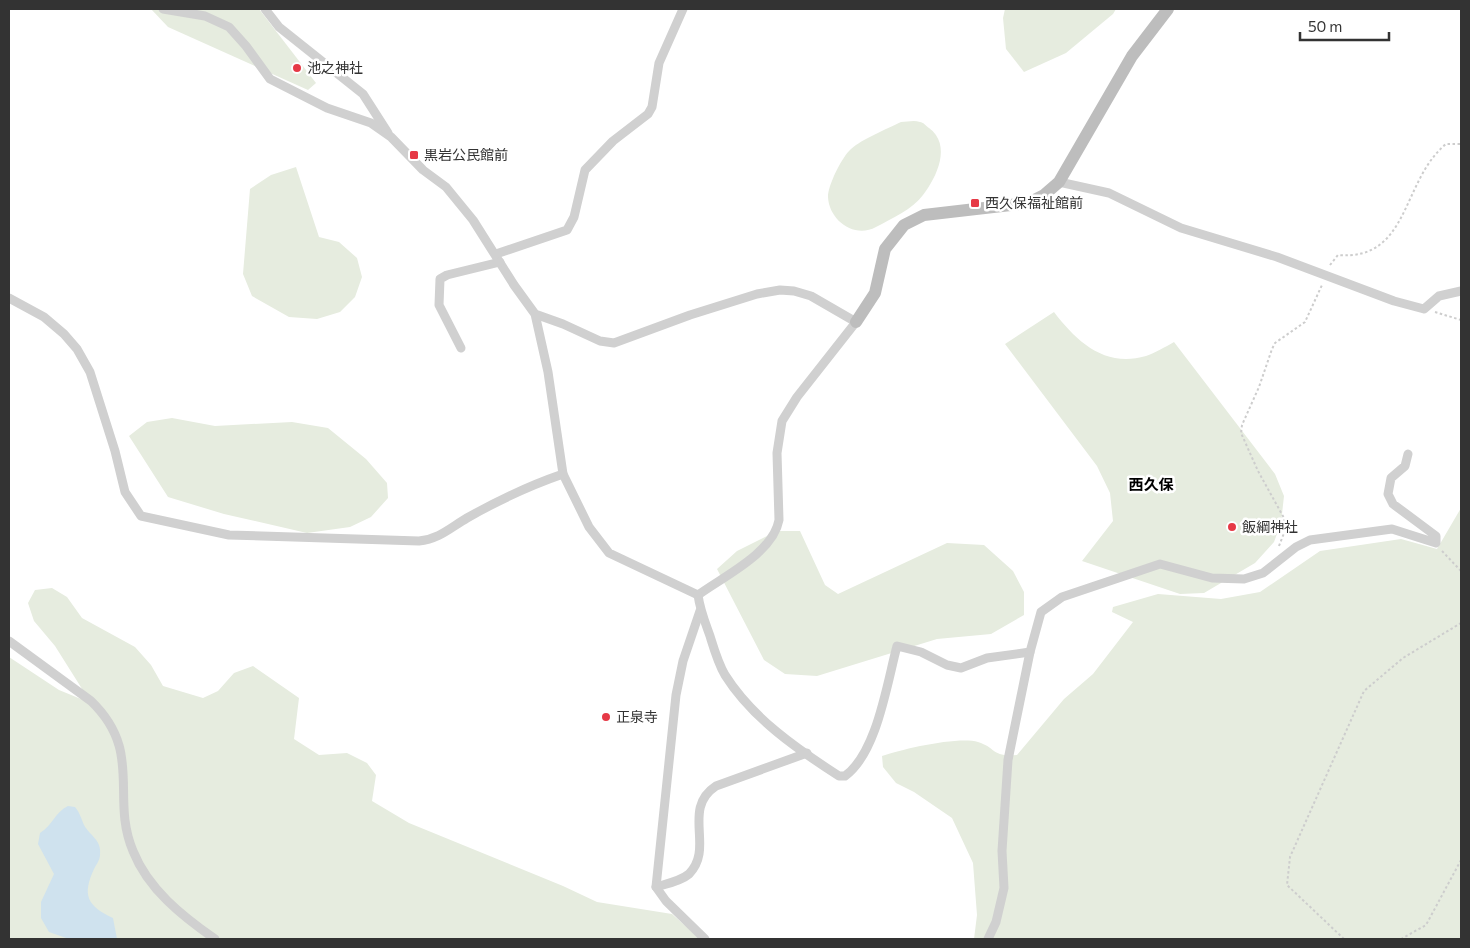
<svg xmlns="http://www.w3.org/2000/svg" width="1470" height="948" font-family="Commissioner,'Noto Sans JP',sans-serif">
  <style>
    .green { fill: #e6ecdf }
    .water { fill: #cfe2ee }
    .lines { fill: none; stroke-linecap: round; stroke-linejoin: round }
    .path { stroke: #cdcdcd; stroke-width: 2; stroke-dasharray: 2.5 2.5; stroke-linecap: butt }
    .street { stroke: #d0d0d0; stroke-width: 9 }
    .secondary { stroke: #bdbdbd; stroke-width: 12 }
    .poi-dot { fill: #e63946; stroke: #fff; stroke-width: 2 }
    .labels { text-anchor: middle; stroke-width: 5; stroke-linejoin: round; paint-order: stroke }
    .poi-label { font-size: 14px; fill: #333; stroke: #fff; text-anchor: start }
    .neighbourhood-label { font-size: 15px; font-weight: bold; fill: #000; stroke: #fff }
  </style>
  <rect width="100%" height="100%" fill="#fff"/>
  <g class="green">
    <path d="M151,9H259L316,83L308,90L168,27Z"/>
    <path d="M1005,9H1116L1113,14L1066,53L1024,72L1006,49L1003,18Z"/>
    <path d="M901,122C907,122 914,120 920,122C923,122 926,126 929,128C952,145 937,177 923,195C913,209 891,219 876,227C854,239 829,220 828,197C828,185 842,157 851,149C862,139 887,129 901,122Z"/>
    <path d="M296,167L319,237L339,242L357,258L362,277L355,297L340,312L317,319L289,317L252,296L243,274L250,189L271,175Z"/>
    <path d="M1054,312C1077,342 1105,368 1146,356C1155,353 1165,347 1174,342L1275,474L1284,496L1281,523L1274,542L1255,563L1204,593L1180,594L1082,561L1113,521L1110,493L1097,466L1005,344Z"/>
    <path d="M172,418L215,426L292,422L328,428L366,459L387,483L388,498L371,517L350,527L307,533L224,514L168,497L129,436L147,422Z"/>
    <path d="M1461,508V939H974L977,915L973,863L952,818L914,792L896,783L883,767L882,756C902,749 959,736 978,742C997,748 991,757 1017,755L1064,699L1093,674L1133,622L1112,612L1113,607L1158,594L1221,599L1260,592L1320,551L1401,539L1437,549Z"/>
    <path d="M777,531H800L825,585L838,594L947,543L984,545L1013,571L1024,592V615L991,634L937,639L817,676L785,674L764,660L717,569L737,551Z"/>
    <path d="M52,588L67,597L82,618L135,647L151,665L163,686L203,698L218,691L234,673L253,666L299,698L294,739L319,755L347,753L367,763L376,775L372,801L409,823L563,886L597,902L672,914L700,939H9V657L59,690L81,699L84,692L55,646L34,621L28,603L35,590Z"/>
  </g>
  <path class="water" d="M68,806L75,807C80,813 81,818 84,825C90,836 102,840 100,855C100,860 96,865 94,869C82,895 87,906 113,918L117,939H69L49,932L41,918V902L54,874L38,844L40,833C53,825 55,812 68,806Z"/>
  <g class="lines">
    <g class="path">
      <path d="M1330,265L1338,255C1410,261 1401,181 1446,144H1461"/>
      <path d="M1435,312L1461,320"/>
      <path d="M1279,546L1284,533V518L1258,471L1241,433L1242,425L1259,387L1272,349L1275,343L1305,322L1322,285"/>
      <path d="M1442,551L1461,571"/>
      <path d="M1344,939L1287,885L1290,857L1364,691L1403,658L1461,623"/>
      <path d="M1401,939L1426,925L1461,860"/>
    </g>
    <g class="street">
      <path d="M163,9L205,16L229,27L246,46L270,79L327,108L371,123L391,137L423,170L446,187L473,220L514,285L535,314L548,372L563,474L589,527L609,553L698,595C724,576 773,553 779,520L777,453L782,421L797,397L856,322L811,296L794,291L780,290L757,294L690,315L614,343L600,341L563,324L535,314"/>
      <path d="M265,9L279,27L363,94L388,133"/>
      <path d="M1059,182L1109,193L1181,228L1277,257L1394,301L1424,309L1439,296L1461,291"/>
      <path d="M496,254L567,230L574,217L585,170L613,141L648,114L652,107L659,63L683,9"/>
      <path d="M9,298L44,317L64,334L77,349L90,372L115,451L125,492L141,516L229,535L419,541C439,539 450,528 467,518C497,501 531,485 563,474"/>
      <path d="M461,348L439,305L440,279L447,275L500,262"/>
      <path d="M698,595C700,610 705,622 710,636C714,649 718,663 725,675C752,718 797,749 839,776H845C877,753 887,683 897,646L921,652L947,665L961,668L987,658L1030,652"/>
      <path d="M9,641L91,701C144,752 110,797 133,851C148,889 182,916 215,939"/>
      <path d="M656,887L676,695L683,661L700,611"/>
      <path d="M705,939L666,901L656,887C666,884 681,881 689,874C715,848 681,809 716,786L807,753"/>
      <path d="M988,939L996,922L1004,888L1002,851L1008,760L1030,652L1041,612L1062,597L1160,564L1212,578L1244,579L1263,573L1296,547L1310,540L1392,529L1436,543V536L1393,504L1388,494L1391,478L1405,466L1408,454"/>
    </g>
    <path class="secondary" d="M856,322L875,293L885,249L904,225L924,215L1028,203L1044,195L1059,182L1132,56L1168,9"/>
  </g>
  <g class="poi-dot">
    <circle cx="297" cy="68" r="5"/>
    <rect x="409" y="150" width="10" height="10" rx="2.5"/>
    <rect x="970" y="198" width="10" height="10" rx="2.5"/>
    <circle cx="1232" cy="527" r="5"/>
    <circle cx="606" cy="717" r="5"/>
  </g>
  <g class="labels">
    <g class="poi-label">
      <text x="307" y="73">池之神社</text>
      <text x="424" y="160">黒岩公民館前</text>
      <text x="985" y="208">西久保福祉館前</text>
      <text x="1242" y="532">飯綱神社</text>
      <text x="616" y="722">正泉寺</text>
    </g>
    <g class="neighbourhood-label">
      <text x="1151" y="490">西久保</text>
    </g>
  </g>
  <rect width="1470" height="948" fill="none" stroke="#333333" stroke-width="20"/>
  <path d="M1300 32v8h89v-8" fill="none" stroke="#333333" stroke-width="2.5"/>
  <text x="1308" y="32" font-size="15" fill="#333333" stroke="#ffffff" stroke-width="4" paint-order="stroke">50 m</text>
</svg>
